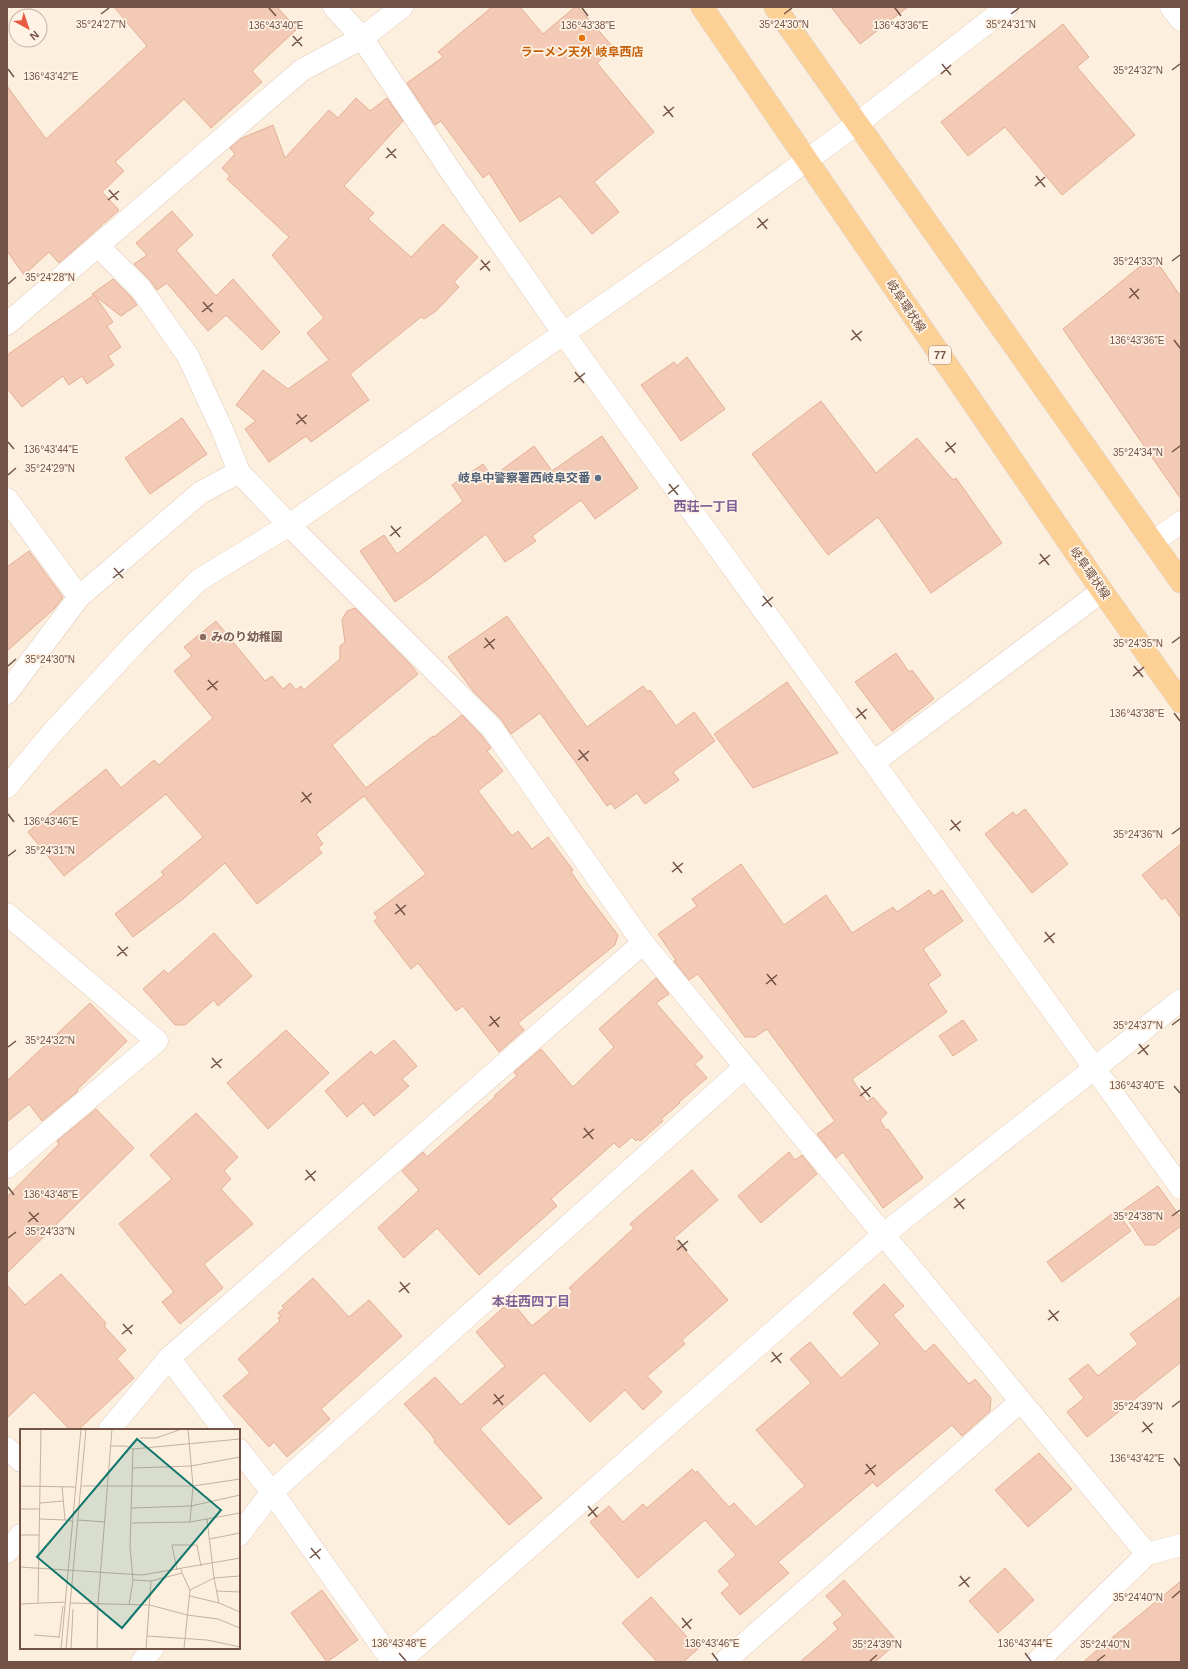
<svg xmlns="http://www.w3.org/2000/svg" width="1188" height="1669" font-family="Arial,'Noto Sans JP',sans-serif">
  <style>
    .building { fill: #f2cab6; stroke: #e5af96 }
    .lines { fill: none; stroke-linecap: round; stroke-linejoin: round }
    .street-casing { stroke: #e2ccbe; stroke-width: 23 }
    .secondary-casing { stroke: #e7cdba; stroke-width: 23 }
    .primary-casing { stroke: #dad2cf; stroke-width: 23 }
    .street { stroke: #fff; stroke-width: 22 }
    .secondary { stroke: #fff; stroke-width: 22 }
    .primary { stroke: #fdd095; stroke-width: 22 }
    .ticks { fill: none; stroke: #725346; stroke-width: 1.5 }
    .food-dot { fill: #e8710a; stroke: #fff3e5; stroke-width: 1.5 }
    .service-dot { fill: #5c6f8a; stroke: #fff3e5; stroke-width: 1.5 }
    .education-dot { fill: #8d6e63; stroke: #fff3e5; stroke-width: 1.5 }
    .labels { text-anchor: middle; stroke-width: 3.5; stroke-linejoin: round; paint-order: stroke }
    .shield { fill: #fff3e5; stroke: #9c8376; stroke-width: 1 }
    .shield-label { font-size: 11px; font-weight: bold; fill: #725346 }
    .food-label { font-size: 12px; font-weight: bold; fill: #c56008; stroke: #fff3e5 }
    .street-label { font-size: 12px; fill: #725346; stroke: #fff3e5 }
    .service-label { font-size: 12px; font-weight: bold; fill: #4e5e75; stroke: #fff3e5; text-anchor: end }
    .education-label { font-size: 12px; font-weight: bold; fill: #785e54; stroke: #fff3e5; text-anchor: start }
    .neighbourhood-label { font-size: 13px; font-weight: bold; fill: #816296; stroke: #fff3e5 }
    .inset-road { fill: none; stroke: #c5b1a1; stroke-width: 1 }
    .view { fill: #0f766e; fill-opacity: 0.15; stroke: #0f766e; stroke-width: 2 }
    .inset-edge { fill: none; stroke: #725346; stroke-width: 2 }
    .ticks-label { font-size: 10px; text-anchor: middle; fill: #725346; stroke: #fff3e5; stroke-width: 3.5; stroke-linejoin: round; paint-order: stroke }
  </style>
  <rect width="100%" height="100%" fill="#fcefde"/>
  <g class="building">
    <path d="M114,7H277L297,29L252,71L262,82L211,128L184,99L115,162L124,171L102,192L119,210L59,263L49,252L24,275L7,251V86L46,139L147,46Z"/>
    <path d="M492,7H520L543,34L575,7H578L614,48L597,63L654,132L594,182L619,212L592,234L560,196L520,222L489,173L483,178L441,121L435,125L407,83L443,57L438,52Z"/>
    <path d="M831,7H908L860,44Z"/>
    <path d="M1063,24L1089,57L1077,67L1135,135L1062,195L1005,127L968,156L941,122Z"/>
    <path d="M356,98L370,111L387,98L403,121L344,186L374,213L368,219L411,257L443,224L478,257L454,282L459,287L436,311L424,319L421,317L350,374L369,400L311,442L306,436L269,462L245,429L256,421L236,405L263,370L288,389L329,360L307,333L324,318L272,255L289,237L227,179L230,176L222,168L235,154L230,148L242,138L273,125L285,158L329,110L338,118Z"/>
    <path d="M172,211L193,235L176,250L216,296L233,279L280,332L262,350L226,315L208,331L167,283L157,290L150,280L134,264L147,255L136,243Z"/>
    <path d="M1153,256L1181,297V499L1063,329Z"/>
    <path d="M113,279L131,297L137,305L121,316L95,296L113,322L107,326L121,347L108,356L114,365L87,384L82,376L69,385L63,376L22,407L7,388V355L94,295L92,294Z"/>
    <path d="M687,357L725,409L681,441L641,385L674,362L677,366Z"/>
    <path d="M821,401L876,473L917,438L953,480L956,478L1002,543L931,593L878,517L828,555L752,454Z"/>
    <path d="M182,418L207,454L150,494L125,458Z"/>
    <path d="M602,436L638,488L595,519L581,500L532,536L536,541L505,562L486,534L431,577L395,602L360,551L384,535L397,554L463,501L452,485L483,464L492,477L534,446L552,471Z"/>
    <path d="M29,551L63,597L55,608L7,651V567Z"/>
    <path d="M355,608L410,664L418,674L332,745L366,788L433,736L434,737L462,715L482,736L491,748L487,751L503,771L478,791L512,836L518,831L532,849L548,837L573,870L571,872L583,889L618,935L615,945L518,1023L524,1030L499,1052L463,1006L456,1011L418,963L411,969L374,921L378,918L374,913L426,874L364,796L316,834L323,844L318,848L322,853L257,904L225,863L183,899L133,937L115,914L164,875L161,872L203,837L166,794L64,876L28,832L106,769L121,788L154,760L159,765L213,718L174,671L192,656L184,647L216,621L265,681L272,676L283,689L290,683L296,690L301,686L304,690L340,659V646L345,642L342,620L347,611Z"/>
    <path d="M507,616L587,727L643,686L648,692L650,690L676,726L694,712L715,741L673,772L679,780L645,804L637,793L615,809L611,803L607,806L540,713L511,734L501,719L473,691L448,657Z"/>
    <path d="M896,653L909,672L912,670L934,699L892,731L855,682Z"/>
    <path d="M787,682L838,753L753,788L714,734Z"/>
    <path d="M1025,809L1068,864L1032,893L985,834L1013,812L1016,816Z"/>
    <path d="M1181,844V918L1165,897L1162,900L1142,875Z"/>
    <path d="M741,864L784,925L826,895L852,933L893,907L897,912L929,890L934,896L942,890L963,921L923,949L941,975L928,984L947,1012L852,1079L867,1102L873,1097L887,1113L880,1120L886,1130L888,1129L923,1178L883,1208L843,1152L836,1158L817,1134L835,1121L767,1029L755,1037H745L698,974L689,980L674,961L676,960L658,934L697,906L692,899Z"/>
    <path d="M214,933L252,976L218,1006L214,1000L185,1025H175L143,989L164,970L168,974Z"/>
    <path d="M656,978L669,994L656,1003L703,1057L695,1064L707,1078L679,1102L680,1103L661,1119L663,1121L640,1141L638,1139L636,1141L632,1137L619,1148L614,1143L551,1199L557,1206L479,1275L437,1228L404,1258L378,1228L419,1190L402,1171L423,1152L427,1157L495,1097L494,1096L517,1076L514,1072L541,1049L573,1087L614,1047L599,1029Z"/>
    <path d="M90,1003L127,1041L77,1090L78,1091L42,1121L29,1104L7,1122V1081Z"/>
    <path d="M963,1020L977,1040L953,1056L939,1036Z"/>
    <path d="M286,1030L329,1073L268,1129L227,1083Z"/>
    <path d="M394,1040L417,1066L402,1079L409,1086L374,1116L363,1103L347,1117L325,1091L371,1051L375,1056Z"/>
    <path d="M96,1109L134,1148L7,1273V1197L59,1144L57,1141Z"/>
    <path d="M196,1113L238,1157L224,1171L231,1179L221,1189L253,1224L204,1264L223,1288L180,1324L162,1302L174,1292L119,1224L172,1179L150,1155Z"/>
    <path d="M789,1152L795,1160L802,1155L817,1174L761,1223L738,1196Z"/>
    <path d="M692,1170L718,1200L674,1238L728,1300L682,1340L685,1344L647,1376L662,1392L643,1410L625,1390L590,1422L544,1373L480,1429L542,1498L509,1525L434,1442L435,1440L430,1433L404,1404L435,1377L461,1405L505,1366L476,1332L511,1301L532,1326L573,1292L569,1288L634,1228L630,1224Z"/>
    <path d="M1158,1186L1181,1218V1226L1155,1245H1145L1122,1211Z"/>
    <path d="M1116,1211L1131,1231L1062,1282L1047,1262Z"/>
    <path d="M61,1274L106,1323L104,1326L126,1350L117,1359L134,1378L78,1430H70L34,1392L7,1418V1285L25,1305Z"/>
    <path d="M313,1278L349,1317L369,1300L402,1336L321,1409L330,1419L287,1457L274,1442L269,1447L223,1396L250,1373L238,1359L280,1321L278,1318L281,1316L278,1313L284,1308L282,1306Z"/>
    <path d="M884,1284L904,1306L893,1315L925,1352L934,1344L969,1384L975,1379L991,1398L990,1411L962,1436L952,1425L877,1487L873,1482L778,1562L789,1573L740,1615L721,1593L730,1585L718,1571L736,1555L705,1520L638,1578L590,1522L609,1506L623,1522L643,1504L647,1508L692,1469L696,1473L697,1471L729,1507L734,1503L756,1527L805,1486L756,1430L811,1383L790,1359L810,1342L841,1378L880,1344L853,1313Z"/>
    <path d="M1181,1296V1362L1087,1437L1067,1412L1084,1398L1069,1379L1088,1364L1098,1376L1138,1344L1130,1334Z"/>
    <path d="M1039,1453L1072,1489L1028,1527L995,1490Z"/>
    <path d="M1005,1568L1034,1600L998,1633L969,1601Z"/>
    <path d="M844,1580L898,1642L875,1662H800L838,1629L833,1623L843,1615L826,1596Z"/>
    <path d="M1181,1581V1662H1083L1119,1632Z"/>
    <path d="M322,1590L358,1640L327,1662L291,1613Z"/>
    <path d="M651,1597L698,1649L683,1662H657L622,1623Z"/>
  </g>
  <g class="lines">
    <defs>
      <g id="street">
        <path d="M334,7L362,38L454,176L564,334"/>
        <path d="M1171,7L1181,20"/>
        <path d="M98,246L141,289L188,356L224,434L239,472L289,525L492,728L643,943L1147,1554"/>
        <path d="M7,324L302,70L362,38L402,7"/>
        <path d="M7,499L79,597"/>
        <path d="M1153,542L1181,522"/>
        <path d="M7,693L79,597L200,493L239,472"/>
        <path d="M874,762L1102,591"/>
        <path d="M7,914L157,1041L7,1167"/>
        <path d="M883,1235L1181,1000"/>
        <path d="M169,1358L224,1430"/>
        <path d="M109,1430L169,1358L643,943"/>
        <path d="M7,1448L21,1461"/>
        <path d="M239,1450L272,1492L393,1662"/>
        <path d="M239,1535L272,1492L745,1067"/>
        <path d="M7,1552L21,1535"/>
        <path d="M142,1662L153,1648"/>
        <path d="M724,1662L1021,1401"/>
        <path d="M1037,1662L1147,1554L1181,1545"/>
      </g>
      <g id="secondary">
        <path d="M564,334L1181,1188"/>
        <path d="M7,787L51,734L136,642L199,580L289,525L679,253L858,123L1007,7"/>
        <path d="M399,1662L883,1235"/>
      </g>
      <g id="primary">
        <path d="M702,7L1102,591L1181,702"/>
        <path d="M775,7L1181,582"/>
      </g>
    </defs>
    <use href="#street" class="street-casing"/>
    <use href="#secondary" class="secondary-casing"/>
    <use href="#primary" class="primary-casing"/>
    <use href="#street" class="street"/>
    <use href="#secondary" class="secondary"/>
    <use href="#primary" class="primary"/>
  </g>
  <path class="ticks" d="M269,8L276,16M582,8L588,16M895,8L901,16M101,14L109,8M784,14L792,8M1011,14L1019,8M293,36L302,46M292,46L302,37M942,64L951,75M8,69L14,77M1172,70L1180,64M941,74L951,65M664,106L673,117M663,116L674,107M387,148L396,158M386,158L396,149M1036,176L1045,187M1035,186L1045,177M109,190L118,200M108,200L119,191M758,218L767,229M757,228L768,219M481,260L490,271M1172,261L1180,255M480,270L490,261M8,284L16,277M1130,288L1139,299M1129,298L1139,289M203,302L212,312M202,312L213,303M852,330L861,341M851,340L862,331M1174,340L1180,348M575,372L584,383M574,382L585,373M297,414L306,424M296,424L307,415M8,442L14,449M946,442L955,453M945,452L956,443M1172,452L1180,446M8,475L16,468M669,484L678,495M668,494L679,485M391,526L400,537M390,536L401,527M1040,554L1049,565M1039,564L1050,555M114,568L123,578M113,578L124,569M763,596L772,607M762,606L773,597M485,638L494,649M1172,643L1180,637M484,648L495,639M8,666L16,659M1134,666L1143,677M1133,676L1144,667M208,680L217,690M207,690L218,681M857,708L866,719M1174,713L1180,721M856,718L867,709M579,750L588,761M578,760L589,751M302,792L311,803M301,802L312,793M8,814L14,822M951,820L960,831M950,830L961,821M1172,834L1180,828M8,856L16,850M673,862L682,873M672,872L683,863M396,904L405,915M395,914L406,905M1045,932L1054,943M1044,942L1055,933M118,946L127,956M117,956L128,947M767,974L776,985M766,984L777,975M490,1016L499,1027M1172,1025L1180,1019M489,1026L500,1017M1139,1044L1148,1055M8,1047L16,1041M1138,1054L1149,1045M212,1058L221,1068M211,1068L222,1059M861,1086L870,1097M1174,1086L1180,1093M860,1096L871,1087M584,1128L593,1139M583,1138L594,1129M306,1170L315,1181M305,1180L316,1171M8,1187L14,1195M955,1198L964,1209M954,1208L965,1199M29,1212L38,1222M1172,1216L1180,1210M28,1222L39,1213M8,1238L16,1232M678,1240L687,1251M677,1250L688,1241M400,1282L409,1293M399,1292L410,1283M1049,1310L1058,1321M1048,1320L1059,1311M123,1324L132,1334M122,1334L133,1325M772,1352L781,1363M771,1362L782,1353M494,1394L503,1405M493,1404L504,1395M1172,1407L1180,1401M1143,1422L1152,1433M1142,1432L1153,1423M1174,1458L1180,1466M866,1464L875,1475M865,1474L876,1465M588,1506L597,1517M588,1516L598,1507M311,1548L320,1559M310,1558L321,1549M960,1576L969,1587M959,1586L970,1577M1172,1598L1180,1591M682,1618L691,1629M682,1628L692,1619M399,1653L406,1661M712,1653L718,1661M1025,1653L1031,1661M870,1661L877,1655M1097,1661L1105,1655"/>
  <circle class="food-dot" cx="582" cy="38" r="4"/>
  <circle class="service-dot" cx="598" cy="478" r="4"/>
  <circle class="education-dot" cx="203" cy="637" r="4"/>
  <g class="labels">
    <rect class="shield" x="929" y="346" width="22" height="18" rx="3"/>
    <g class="shield-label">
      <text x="940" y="359">77</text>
    </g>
    <g class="food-label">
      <text x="582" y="56">ラーメン天外 岐阜西店</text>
    </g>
    <g class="street-label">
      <text transform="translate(906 306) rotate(56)" y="4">岐阜環状線</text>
      <text transform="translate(1090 573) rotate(55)" y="4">岐阜環状線</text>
    </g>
    <g class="service-label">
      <text x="590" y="482">岐阜中警察署西岐阜交番</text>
    </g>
    <g class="education-label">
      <text x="211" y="641">みのり幼稚園</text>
    </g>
    <g class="neighbourhood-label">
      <text x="706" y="511">西荘一丁目</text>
      <text x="531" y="1306">本荘西四丁目</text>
    </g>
  </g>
  <g transform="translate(20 1429)">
    <rect width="220" height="220" fill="#fcefde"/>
    <path class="inset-road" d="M168,0L173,57L170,93M120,9H136L162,0M90,17H106L113,20L220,10M113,39L171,37L220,28M0,57L55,58M42,57L45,91L52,92M61,57H173L220,50M20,74L43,72M112,79L171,77L220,66M0,80H20M20,90L45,91M187,90L194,149L220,147M58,91L85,93M112,94L170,93L220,84M0,106H19M189,110L220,104M0,138L122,146L220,129M157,141L152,116H177L181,137M162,144L170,161M113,151L131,152L162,144L161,140M196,162L220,163M170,167L199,174L220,183M18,174L21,0M50,174L130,176L167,186L198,190L220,199M0,175L45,173M109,176L113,151L110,118L113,20M14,206L39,208M127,207L187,211L220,218M39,209L43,177M220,219V198M41,220L61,0M46,220L66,0M51,220L53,180M77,220L78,175L92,0M126,220L131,152M164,220L170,161L194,149L199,174"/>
    <path class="view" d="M117,10L201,81L102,199L17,128Z"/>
    <rect width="220" height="220" class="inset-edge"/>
  </g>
  <g class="ticks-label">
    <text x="101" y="28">35°24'27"N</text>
    <text x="784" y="28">35°24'30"N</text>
    <text x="1011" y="28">35°24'31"N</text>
    <text x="276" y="29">136°43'40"E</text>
    <text x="588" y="29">136°43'38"E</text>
    <text x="901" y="29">136°43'36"E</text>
    <text x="1138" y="74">35°24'32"N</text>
    <text x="51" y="80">136°43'42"E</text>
    <text x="1138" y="265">35°24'33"N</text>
    <text x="50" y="281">35°24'28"N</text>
    <text x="1137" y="344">136°43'36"E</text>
    <text x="51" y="453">136°43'44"E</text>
    <text x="1138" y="456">35°24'34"N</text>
    <text x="50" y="472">35°24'29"N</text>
    <text x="1138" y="647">35°24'35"N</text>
    <text x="50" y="663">35°24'30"N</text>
    <text x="1137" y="717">136°43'38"E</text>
    <text x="51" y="825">136°43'46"E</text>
    <text x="1138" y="838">35°24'36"N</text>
    <text x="50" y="854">35°24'31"N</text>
    <text x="1138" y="1029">35°24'37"N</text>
    <text x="50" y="1044">35°24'32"N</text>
    <text x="1137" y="1089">136°43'40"E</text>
    <text x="51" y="1198">136°43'48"E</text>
    <text x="1138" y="1220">35°24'38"N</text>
    <text x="50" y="1235">35°24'33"N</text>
    <text x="1138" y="1410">35°24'39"N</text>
    <text x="1137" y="1462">136°43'42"E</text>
    <text x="1138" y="1601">35°24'40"N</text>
    <text x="399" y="1647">136°43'48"E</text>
    <text x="712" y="1647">136°43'46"E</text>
    <text x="1025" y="1647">136°43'44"E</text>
    <text x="877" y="1648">35°24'39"N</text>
    <text x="1105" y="1648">35°24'40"N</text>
  </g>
  <rect width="1188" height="1669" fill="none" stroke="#725346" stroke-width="16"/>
  <g transform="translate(28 28) rotate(140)"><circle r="19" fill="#fff3e5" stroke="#c7b3a5"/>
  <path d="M0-3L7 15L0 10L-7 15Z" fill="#e95c41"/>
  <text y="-6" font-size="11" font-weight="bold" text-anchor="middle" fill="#725346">N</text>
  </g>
</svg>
